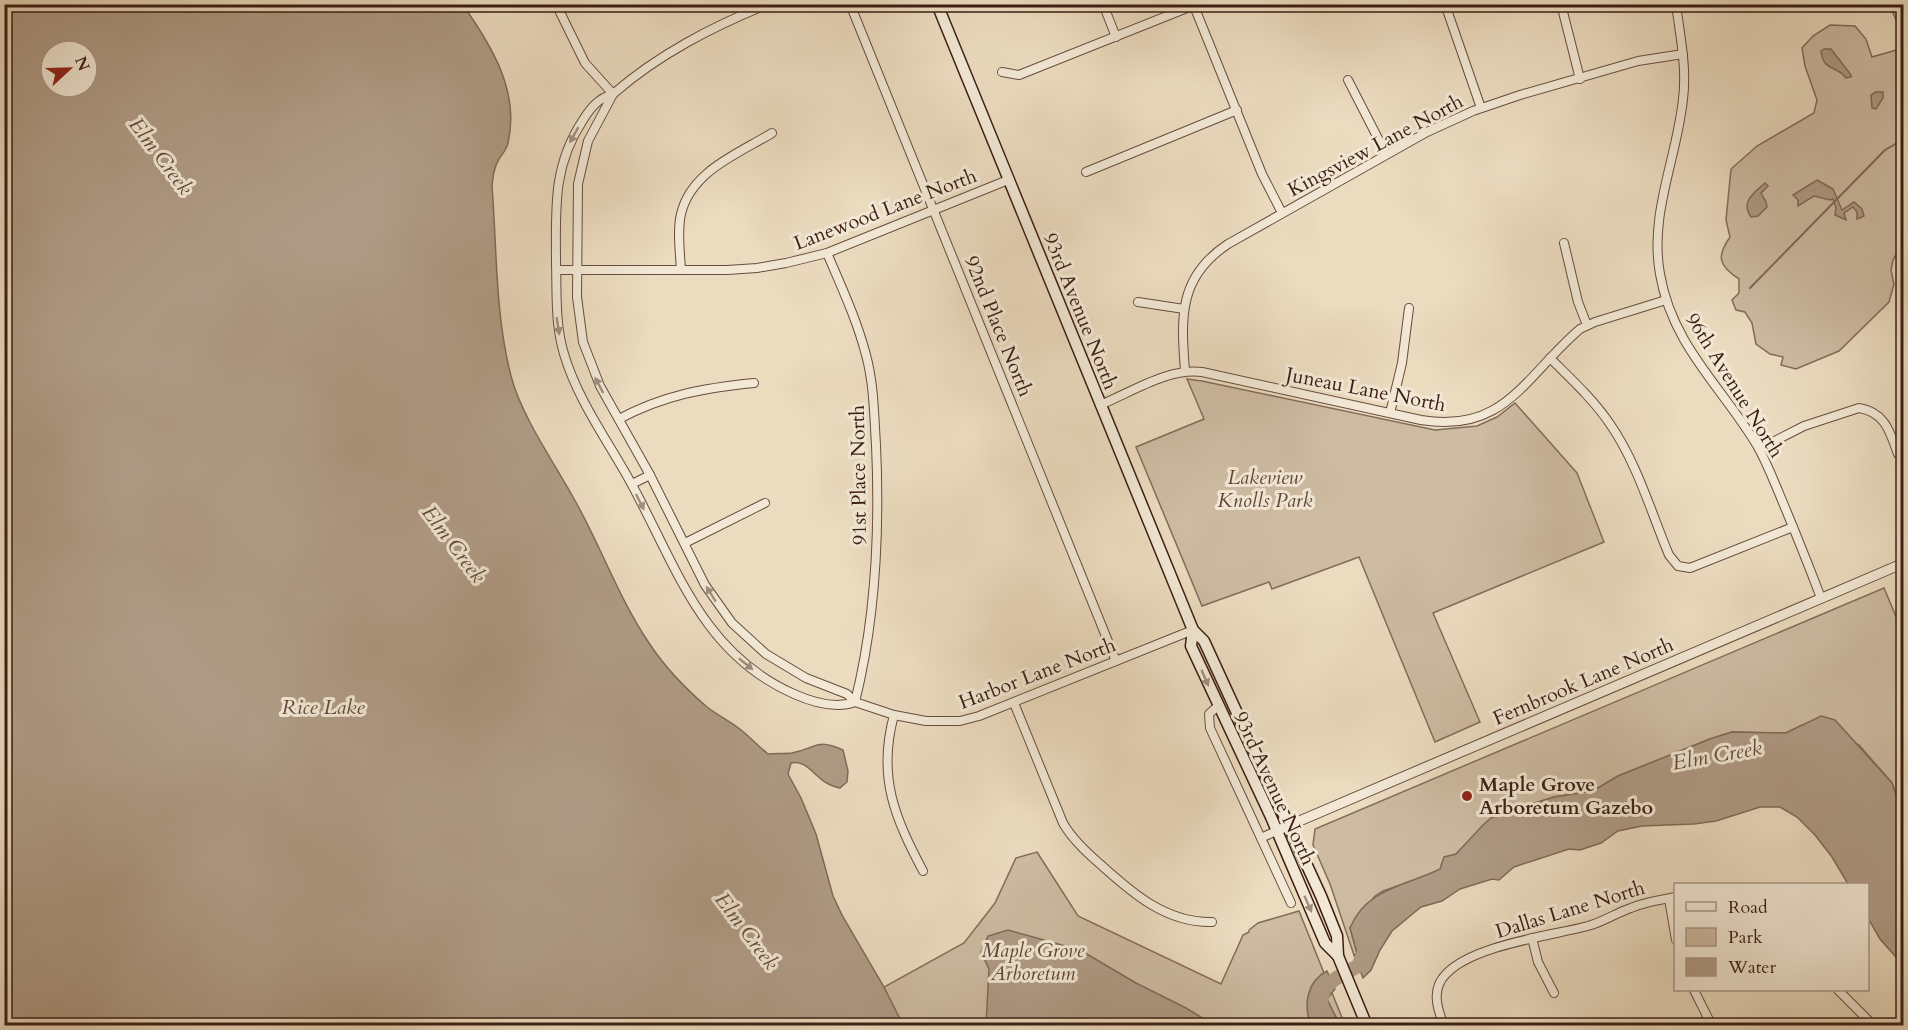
<svg xmlns="http://www.w3.org/2000/svg" width="1908" height="1030" font-family="Cardo,serif">
  <style>
    .green { fill: #cdbba2; stroke: #846c5a; stroke-width: 1.5 }
    .water { fill: #af9b85; stroke: #816957; stroke-width: 1.5; fill-rule: evenodd }
    .lines { fill: none; stroke-linecap: round; stroke-linejoin: round }
    .stream { stroke: #816957; stroke-width: 2 }
    .river { stroke: #af9b85; stroke-width: 14 }
    .minor-casing { stroke: #674d3e; stroke-width: 10 }
    .tertiary-casing { stroke: #674d3e; stroke-width: 11 }
    .secondary-casing { stroke: #3b1e13; stroke-width: 13 }
    .minor { stroke: #f2e8d5; stroke-width: 8 }
    .tertiary { stroke: #f2e8d5; stroke-width: 9 }
    .secondary { stroke: #f2e8d5; stroke-width: 10 }
    .oneway { fill: #a08d7e }
    .poi-dot { fill: #8f2418; stroke: #f2e8d5; stroke-width: 2 }
    .labels { text-anchor: middle; stroke-width: 6; stroke-linejoin: round; paint-order: stroke }
    .street-label { font-size: 20px; fill: #3b1e13; stroke: #f2e8d5 }
    .park-label { font-size: 20px; font-style: italic; fill: #604537; stroke: #f2e8d5 }
    .poi-label { font-size: 20px; font-weight: bold; fill: #3b1e13; stroke: #f2e8d5; text-anchor: start }
    .water-label { font-size: 21px; font-style: italic; fill: #644a3b; stroke: #f2e8d5 }
  </style>
  <rect width="100%" height="100%" fill="#ebdbbf"/>
  <filter id="stains"><feTurbulence type="fractalNoise" baseFrequency=".00333" numOctaves="4"/><feColorMatrix values="0 0 0 0 .2 0 0 0 0 .09 0 0 0 0 .02 0 0 0 .5 -.17"/></filter>
  <radialGradient id="worn" r=".72"><stop offset=".6" stop-color="#630" stop-opacity="0"/><stop offset="1" stop-color="#630" stop-opacity=".3"/></radialGradient>
  <g class="green">
    <path d="M1889,5H1903V34Z"/>
    <path d="M1830,25L1855,26L1866,39L1872,57L1903,48V243L1893,260L1891,270L1894,284L1889,302L1839,351L1796,369L1781,365L1783,357L1770,354L1756,344L1752,323L1745,312L1736,310L1732,300L1739,293V279C1719,266 1716,257 1730,237L1726,220L1731,169L1757,146L1814,113L1817,100L1805,66L1802,48L1813,36Z"/>
    <path d="M1187,379L1202,381L1435,430L1477,426L1497,417L1515,403L1577,473L1604,542L1433,613L1480,722L1435,742L1359,557L1272,589L1269,582L1202,606L1136,447L1204,419Z"/>
    <path d="M1884,588L1903,633V816L1892,783L1859,745L1802,725L1786,733L1732,732L1710,739L1618,776L1593,791L1554,797L1504,813L1491,819L1456,854L1442,863L1441,869L1426,876L1383,891L1375,896L1350,928L1357,953L1354,955L1330,884L1313,845L1315,829Z"/>
    <path d="M1037,852L1078,916L1221,984L1243,935L1249,932V930L1258,923L1299,911L1345,1025H899L884,987L964,943L995,903L1016,858Z"/>
  </g>
  <g class="water">
    <path d="M5,4L463,5C491,45 520,91 508,143C507,149 503,153 499,159C494,167 493,176 492,186C497,249 495,314 511,376C521,415 553,461 573,497C600,544 618,597 649,643C664,666 686,689 707,707C717,715 730,721 741,730C750,737 758,746 768,754C776,753 784,754 792,753C817,748 816,738 843,750L848,771L847,782L840,788C815,784 811,759 791,763L788,774L801,798L816,834L833,896L843,917L884,987L903,1025H5ZM51,51H87V87H51Z"/>
    <path d="M1824,49H1831L1851,75V77L1846,78C1836,64 1824,73 1821,51Z"/>
    <path d="M1876,92H1883V98L1876,109L1872,108L1871,95Z"/>
    <path d="M1817,180L1833,189L1842,210L1854,202L1862,209L1864,216L1857,219V212L1853,207L1844,213L1846,220L1835,215L1836,208L1833,199L1830,200L1814,196L1798,206V200L1793,195Z"/>
    <path d="M1765,183L1768,186L1761,193L1766,202L1767,207L1758,216L1751,217C1740,202 1754,193 1765,183Z"/>
    <path d="M1821,716L1835,720L1892,783L1903,815V965L1880,939L1868,918V884H1848L1832,857L1815,835L1797,817L1780,807H1760L1716,821L1694,824L1642,826L1618,831L1601,843L1580,850L1569,849L1514,867L1499,880L1492,879L1460,889L1442,901L1421,907L1392,931L1380,950L1371,970L1363,978L1354,955L1357,953L1350,928C1366,888 1406,886 1440,869L1444,857L1456,854L1483,825L1491,818L1504,813L1554,797L1593,791L1618,776L1710,739L1732,732L1786,733Z"/>
    <path d="M1008,930L1080,950L1136,983L1186,1008L1214,1025L1076,1026L1064,1019L1052,1018L1037,1025H986L989,969L981,952L988,936Z"/>
    <path d="M1327,971L1335,989L1327,999L1340,1025H1311C1303,1005 1307,981 1327,971Z"/>
  </g>
  <g class="lines">
    <path class="stream" d="M1750,288L1885,150L1904,139"/>
    <path class="river" d="M1326,1026C1313,987 1327,983 1358,966L1365,950"/>
    <defs>
      <g id="minor">
        <path d="M556,4L585,63L613,94"/>
        <path d="M768,4C712,27 659,54 613,94C599,98 591,107 583,120C552,167 556,210 556,264C557,295 555,324 564,354C578,401 608,441 631,483C676,565 701,653 794,694C812,702 836,709 855,702"/>
        <path d="M850,4L1116,661"/>
        <path d="M1103,4L1116,37"/>
        <path d="M1445,4L1481,108"/>
        <path d="M1561,4L1580,79"/>
        <path d="M1676,4C1680,36 1687,67 1683,99C1677,158 1649,214 1660,274C1672,346 1724,389 1758,447C1769,467 1777,489 1786,510C1798,539 1810,569 1821,598"/>
        <path d="M1194,6L1262,174L1282,213"/>
        <path d="M1002,72L1019,75L1197,4"/>
        <path d="M1348,80L1386,154"/>
        <path d="M613,94L588,141L578,184L577,297L583,342L600,386L650,475L705,585L732,623L766,654L806,678L847,694L855,702L894,715L926,721H960L979,716L1193,630"/>
        <path d="M1086,172L1237,110"/>
        <path d="M1564,243L1578,302L1587,325"/>
        <path d="M827,253C841,286 857,320 866,355C874,384 874,415 876,445C880,532 876,618 855,702"/>
        <path d="M557,270H727L757,268L786,263L827,253L1008,180"/>
        <path d="M681,270C680,252 677,231 681,214C691,171 738,154 772,133"/>
        <path d="M1138,302L1184,309"/>
        <path d="M1550,358C1571,379 1593,399 1610,424C1637,463 1651,512 1669,555L1678,566L1690,568L1793,527"/>
        <path d="M1185,371C1181,318 1178,277 1228,244L1427,132L1473,111L1520,95L1638,61L1683,54"/>
        <path d="M1100,405C1132,392 1167,368 1202,372L1421,420C1505,434 1525,376 1580,329L1595,322L1666,300"/>
        <path d="M1390,413L1402,363L1409,308"/>
        <path d="M619,419C664,395 704,388 754,383"/>
        <path d="M1759,449L1804,426L1859,408C1885,412 1890,432 1898,454"/>
        <path d="M632,484L650,475"/>
        <path d="M685,543L765,503"/>
        <path d="M1014,703L1063,823C1072,839 1086,852 1100,864C1132,893 1166,923 1212,922"/>
        <path d="M1218,706L1209,714L1210,728L1291,903"/>
        <path d="M894,715C877,777 895,818 923,871"/>
        <path d="M1261,838L1276,831"/>
        <path d="M1669,899L1676,940"/>
        <path d="M1532,938L1538,962L1554,993"/>
        <path d="M1694,990L1712,1026"/>
        <path d="M1838,990L1874,1026"/>
        <path d="M1444,1026C1437,1008 1431,989 1446,974C1473,945 1550,936 1588,926C1603,922 1616,913 1631,908C1645,902 1660,900 1676,897"/>
      </g>
      <path id="tertiary" d="M1276,831L1904,563"/>
      <g id="secondary">
        <path d="M937,4L1193,630L1204,641L1321,896L1337,936L1338,956L1367,1026"/>
        <path d="M1193,630L1191,646L1271,817L1325,943L1338,956"/>
      </g>
    </defs>
    <use href="#minor" class="minor-casing"/>
    <use href="#tertiary" class="tertiary-casing"/>
    <use href="#secondary" class="secondary-casing"/>
    <use href="#minor" class="minor"/>
    <use href="#tertiary" class="tertiary"/>
    <use href="#secondary" class="secondary"/>
  </g>
  <defs><path id="oneway-solid" d="M-6-.8H1V-3.2L6.5 0L1 3.2V.8H-6Z" transform="scale(1.5)"/></defs>
  <g class="oneway">
    <use href="#oneway-solid" transform="translate(574 135) rotate(119)"/>
    <use href="#oneway-solid" transform="translate(558 326) rotate(81)"/>
    <use href="#oneway-solid" transform="translate(599 385) rotate(-118)"/>
    <use href="#oneway-solid" transform="translate(640 502) rotate(63)"/>
    <use href="#oneway-solid" transform="translate(711 594) rotate(-122)"/>
    <use href="#oneway-solid" transform="translate(746 664) rotate(39)"/>
    <use href="#oneway-solid" transform="translate(1205 678) rotate(67)"/>
    <use href="#oneway-solid" transform="translate(1308 904) rotate(66)"/>
  </g>
  <circle class="poi-dot" cx="1467" cy="796" r="6"/>
  <g class="labels">
    <g class="street-label">
      <text transform="translate(1375 145) rotate(-28)" y="7">Kingsview Lane North</text>
      <text transform="translate(885 209) rotate(-21)" y="7">Lanewood Lane North</text>
      <text transform="translate(1081 311) rotate(68)" y="7">93rd Avenue North</text>
      <text transform="translate(999 326) rotate(68)" y="7">92nd Place North</text>
      <text transform="translate(1735 385) rotate(58)" y="7">96th Avenue North</text>
      <text transform="translate(1366 389) rotate(11)" y="7">Juneau Lane North</text>
      <text transform="translate(858 475) rotate(-91)" y="7">91st Place North</text>
      <text transform="translate(1037 673) rotate(-21)" y="7">Harbor Lane North</text>
      <text transform="translate(1583 681) rotate(-23)" y="7">Fernbrook Lane North</text>
      <text transform="translate(1275 788) rotate(65)" y="7">93rd Avenue North</text>
      <text transform="translate(1570 909) rotate(-17)" y="7">Dallas Lane North</text>
    </g>
    <g class="park-label">
      <text x="1265" y="484">Lakeview<tspan x="1265" dy="23">Knolls Park</tspan></text>
      <text x="1033" y="957">Maple Grove<tspan x="1033" dy="23">Arboretum</tspan></text>
    </g>
    <g class="poi-label">
      <text x="1479" y="791">Maple Grove<tspan x="1479" dy="23">Arboretum Gazebo</tspan></text>
    </g>
    <g class="water-label">
      <text transform="translate(161 156) rotate(53)" y="7">Elm Creek</text>
      <text transform="translate(454 544) rotate(53)" y="7">Elm Creek</text>
      <text x="323" y="714">Rice Lake</text>
      <text transform="translate(1717 755) rotate(-10)" y="7">Elm Creek</text>
      <text transform="translate(747 931) rotate(53)" y="7">Elm Creek</text>
    </g>
  </g>
  <rect width="1908" height="1030" fill="none" stroke="#ebdbbf" stroke-width="24"/>
  <rect x="6" y="6" width="1896" height="1018" fill="none" stroke="#3b1e13" stroke-width="3"/>
  <rect x="12" y="12" width="1884" height="1006" fill="none" stroke="#3b1e13" stroke-width="1.5"/>
  <rect x="1674" y="883" width="195" height="108" fill="#f2e8d5" stroke="#a99787" stroke-width="1.5"/>
  <rect x="1686" y="902" width="30" height="9" fill="#f2e8d5" stroke="#a99787" stroke-width="1.5"/>
  <text x="1728" y="913" font-size="18" fill="#3b1e13">Road</text>
  <rect x="1686" y="928" width="30" height="18" fill="#cdbba2" stroke="#a99787" stroke-width="1.5"/>
  <text x="1728" y="943" font-size="18" fill="#3b1e13">Park</text>
  <rect x="1686" y="958" width="30" height="18" fill="#af9b85" stroke="#a99787" stroke-width="1.5"/>
  <text x="1728" y="973" font-size="18" fill="#3b1e13">Water</text>
  <g transform="translate(69 69) rotate(68)"><circle r="28" fill="#f2e8d5" stroke="#a99787" stroke-width="1.5"/>
  <path d="M0-4.5L10 22L0 15L-10 22Z" fill="#8f2418"/>
  <text y="-9" font-size="16" font-weight="bold" text-anchor="middle" fill="#3b1e13">N</text>
  </g>
  <rect width="100%" height="100%" filter="url(#stains)"/>
  <rect width="100%" height="100%" fill="url(#worn)"/>
</svg>
